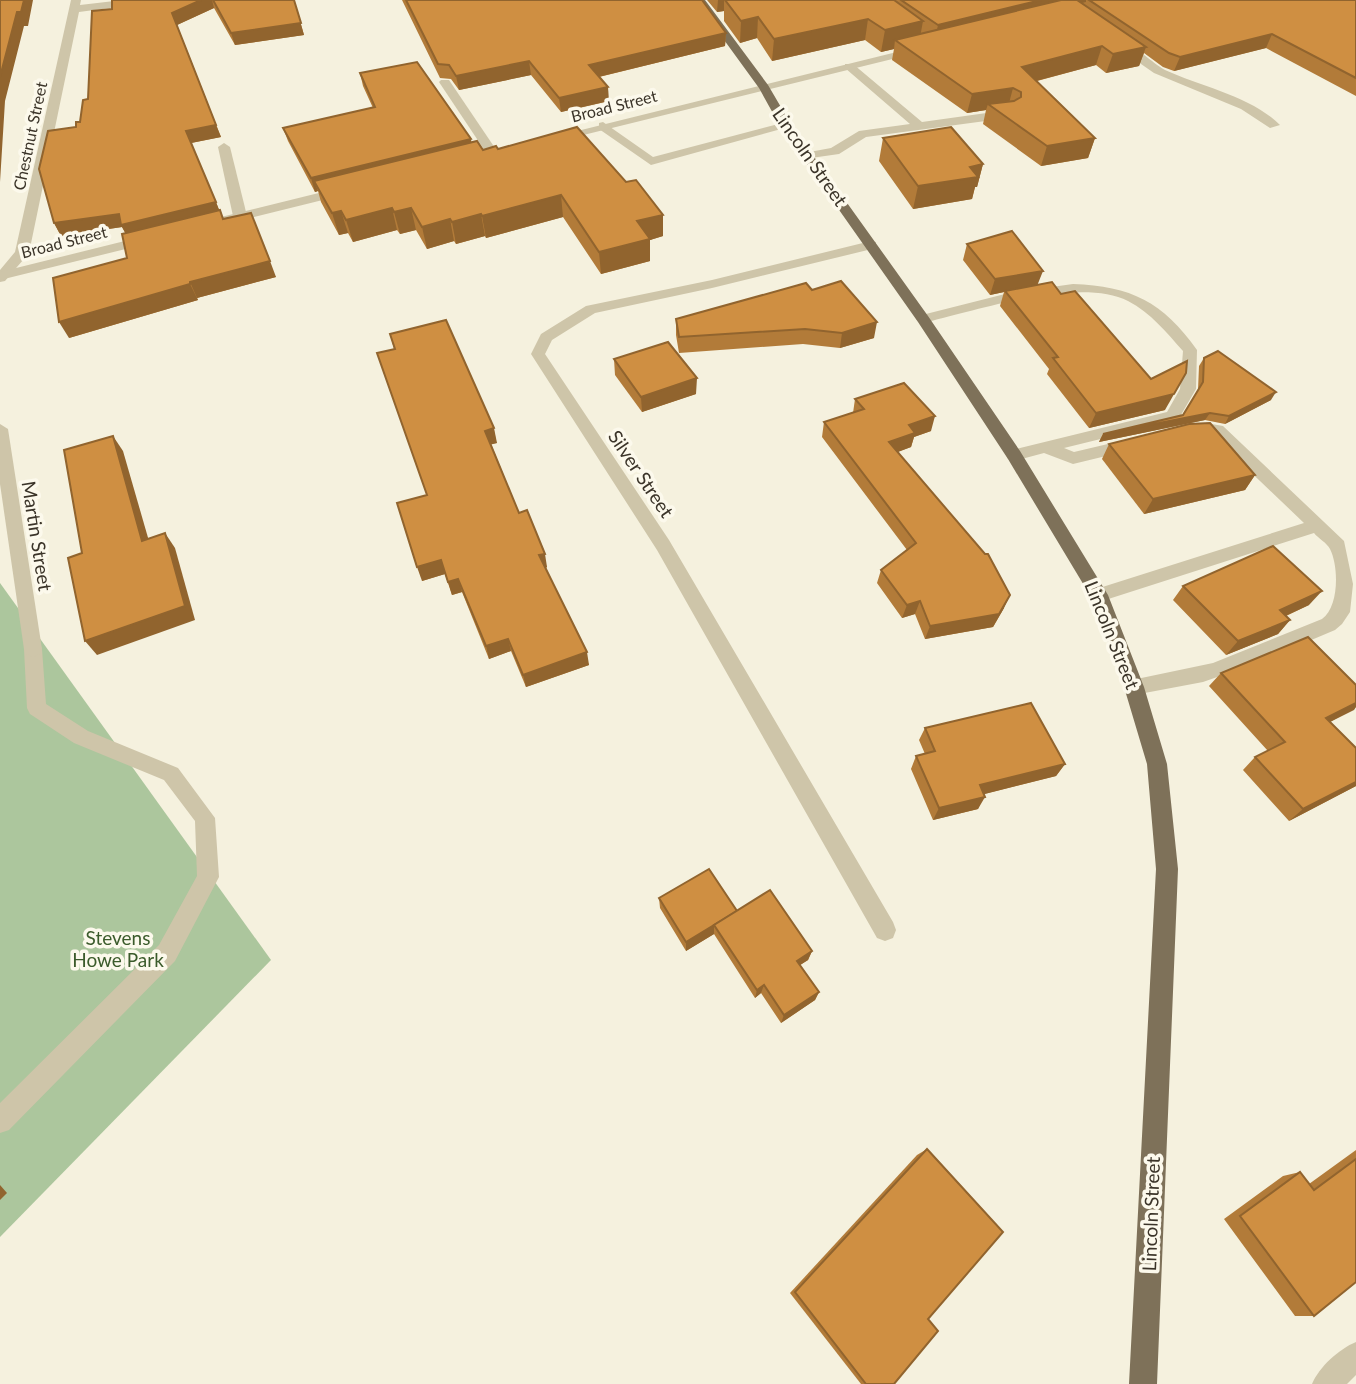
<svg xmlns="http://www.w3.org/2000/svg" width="1356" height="1384" font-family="Lato,sans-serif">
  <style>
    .green { fill: #acc69d }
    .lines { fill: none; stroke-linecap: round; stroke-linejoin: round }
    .service { fill: #cec5a9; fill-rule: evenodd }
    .minor { fill: #cec5a9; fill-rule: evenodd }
    .tertiary { fill: #cec5a9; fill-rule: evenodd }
    .primary { fill: #7e7159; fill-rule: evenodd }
    .wall { fill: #b27b39 }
    .shaded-wall { fill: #91642e }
    .building { fill: #cf8f42; stroke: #91642e; stroke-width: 2 }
    .labels { text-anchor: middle; stroke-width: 7; stroke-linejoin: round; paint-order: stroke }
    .far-street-label { font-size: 16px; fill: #3b3429; stroke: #fcf9ec }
    .street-label { font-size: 19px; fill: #3b3429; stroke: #fcf9ec }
    .park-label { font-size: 19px; fill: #3b5b2b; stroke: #fcf9ec }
  </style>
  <rect width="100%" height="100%" fill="#f5f1de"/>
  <path class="green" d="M0,583L271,960L0,1237Z"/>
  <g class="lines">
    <g class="service">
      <path d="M1118,44C1134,42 1151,63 1165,70C1202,87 1251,96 1280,125L1270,128L1241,109L1154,73L1118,48Z"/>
      <path d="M845,64H853L922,122L1008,110L1014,114L1008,118L866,137L839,154L804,159V153L831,148L859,131L910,124L845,68Z"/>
      <path d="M441,80H449L499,154L497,157H489L439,82Z"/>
      <path d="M603,122L653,157L786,122L792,126L651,165L599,129V123Z"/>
      <path d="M1073,284C1131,286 1163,302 1197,350L1196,389L1178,420L1064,448L1074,452L1129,439L1135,441L1137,445L1135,449L1073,464L1044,453L1014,461L1008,459L1006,455L1008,451L1167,412L1180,389L1183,351C1166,332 1151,313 1128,301C1079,276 975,311 923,323L916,319L918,316L1009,293Z"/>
      <path d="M1206,423L1223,426L1344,541L1353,584L1350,612L1342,624L1335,630L1257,663L1203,682L1134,695L1127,693L1124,687L1127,681L1213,663L1322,619C1339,607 1339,567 1330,549C1327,543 1318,538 1314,533L1099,602L1093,600L1090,595L1093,590L1304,523L1212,435H1189L1181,430L1183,426Z"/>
      <path d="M33,641L40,644L42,649L46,704L88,731L178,768L215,818L219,877L175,961L9,1130L0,1133V1103L159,945L197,876L195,821L164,780L74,743L30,714L27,708L24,649L26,644Z"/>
    </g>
    <g class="minor">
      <path d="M71,0H81L80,5L123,0H153L148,3L79,12L29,253L5,281L0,282V270L15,252Z"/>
      <path d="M224,143L230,147L247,216L240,220L233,216L218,147Z"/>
      <path d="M871,241L876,242V248L712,288L595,313L552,340L545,354L669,540L893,922L896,930L893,938L885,941L877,938L657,550L531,354L541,334L586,306L712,280Z"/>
      <path d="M0,424L8,429L42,649L40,654L33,657L26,654L24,649L0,484Z"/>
      <path d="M1356,1342V1375L1347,1384H1312C1319,1367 1339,1349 1356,1342Z"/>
    </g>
    <g class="tertiary">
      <path d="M917,47L922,50L921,52L555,142L549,138Z"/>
      <path d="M343,187L347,188V194L226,224L219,220L221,217Z"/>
      <path d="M149,235L154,236V242L0,280V272Z"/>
    </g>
    <path class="primary" d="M695,0H705L768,85L792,126L928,316L1020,451L1108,595L1144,687L1167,764L1178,869L1157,1384H1129L1156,869L1147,764L1124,687L1091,597L1008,459L918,322L780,126L759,88Z"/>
  </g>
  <g class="wall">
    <path d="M112,0H294L304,35L235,45L214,8L177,25L221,137L191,143L223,219L276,277L197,298L198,300L69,338L127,258L126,234L122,227L61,236L54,223L76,127L80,122L88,99L112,9Z"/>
    <path d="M402,0H702L726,33L725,46L599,77L609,101L561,112L531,75L459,90L451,79L440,78Z"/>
    <path d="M707,0H1356V96L1266,48L1174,71L1163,67L1144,53L1139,66L1106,73L1096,65L1037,81L1095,138L1088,158L1041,166L983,124L986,110L967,113L892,60L894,49L881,52L865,40L772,61L757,38L740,43L724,21V11L717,12Z"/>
    <path d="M360,73L483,150L498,149L626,182L663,215V236L650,240V261L601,274L563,217L486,238L485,236L456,244L454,241L427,249L416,230L400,234L397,230L353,242L348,233L339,235L321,202L318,191L315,192L288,141L283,128L373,108L363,86Z"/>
    <path d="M883,138L983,164L977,187H975L972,199L913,209L879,161Z"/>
    <path d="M967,244L1038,285L1061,294L1165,410L1089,428L1047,374L1049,369L1000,306L1004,292L990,295L963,260Z"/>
    <path d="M812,290L874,338L840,348L803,344L679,353L676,335V319Z"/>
    <path d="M390,334L497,443L491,444L519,513L547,567L546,568L589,665L526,687L511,651L489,659L462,592L452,595L445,574L422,581L427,495L377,353L394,349Z"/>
    <path d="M1204,358L1271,400L1225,424L1205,420L1099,442L1103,434L1183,415L1198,390L1199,366Z"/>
    <path d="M614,359L696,394L642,412L615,375Z"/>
    <path d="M855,399L931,431L914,437L911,447L897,452L1004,608L993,627L925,639L915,614L902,618L877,583L881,570L907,550L822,437L824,422L853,413Z"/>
    <path d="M1109,444L1255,475L1245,490L1144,514L1102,459Z"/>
    <path d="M1183,586L1309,605L1286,616L1290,620L1278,634L1226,655L1173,600Z"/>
    <path d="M1221,673L1356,685V707L1330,722L1356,748V786L1289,821L1243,770L1255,757L1268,751L1209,686Z"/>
    <path d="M925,728L1065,764L1056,776L984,794L978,809L933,820L911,769L916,756L925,754L919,740Z"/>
    <path d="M659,898L737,911L812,951L808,960L800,965L819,992L815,1000L781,1023L761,993L755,998L714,934L686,951L660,908Z"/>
    <path d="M927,1149L928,1319L894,1384H861L790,1293L917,1155Z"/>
    <path d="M1356,1150V1282L1314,1316H1295L1224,1219L1283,1176L1300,1172L1309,1184Z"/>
  </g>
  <g class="shaded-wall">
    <path d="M24,0H33L28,26H24L5,101L0,182V77L17,12Z"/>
    <path d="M201,0H212L214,8L177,25L172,13Z"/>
    <path d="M294,0L304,35L235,45L231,33Z"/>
    <path d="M718,0H724V11L717,12Z"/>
    <path d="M1041,0H1086V2L935,39L938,25Z"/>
    <path d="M758,17L757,38L740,43L741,21Z"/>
    <path d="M868,19L865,40L772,61L774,39Z"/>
    <path d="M923,21L919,43L895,40L894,49L881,52L885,30Z"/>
    <path d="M726,33L725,46L590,79L589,65Z"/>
    <path d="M1272,34L1266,48L1174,71L1180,57Z"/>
    <path d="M1102,46L1096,65L1017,86L1022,67Z"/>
    <path d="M1146,47L1139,66L1106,73L1113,54Z"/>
    <path d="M529,61L531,75L459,90L456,76Z"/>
    <path d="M608,87L609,101L561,112L559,98Z"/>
    <path d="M1013,88L1008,107L988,104L986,110L967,113L972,94Z"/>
    <path d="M216,125L221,137L191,143L186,131Z"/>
    <path d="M1095,138L1088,158L1041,166L1047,146Z"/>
    <path d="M471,139L473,153L314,181L318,191L315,192L311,178Z"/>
    <path d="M983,164L977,187H975L972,199L913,209L918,186L970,167Z"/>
    <path d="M561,195L563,217L486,238L482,216Z"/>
    <path d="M216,202L221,215L128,238L122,227L61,236L54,223Z"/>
    <path d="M392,208L397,230L353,242L346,220Z"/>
    <path d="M411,208L416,230L400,234L394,212Z"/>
    <path d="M341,211L348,233L339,235L332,213Z"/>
    <path d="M481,214L485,236L456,244L452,222Z"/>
    <path d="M663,215V236L650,240V261L601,274L599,252L637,221Z"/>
    <path d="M450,219L454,241L427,249L422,227Z"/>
    <path d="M270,261L276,277L197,298L190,282Z"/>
    <path d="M1043,271L1037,286L1005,291L1004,292L990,295L995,279Z"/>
    <path d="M190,284L198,300L69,338L59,322Z"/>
    <path d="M877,322L874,338L840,348L842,333Z"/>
    <path d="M1186,373L1165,410L1089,428L1096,413Z"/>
    <path d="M697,378L696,394L642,412L641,397Z"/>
    <path d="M1276,392L1271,400L1225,424L1229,416Z"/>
    <path d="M1210,413L1205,420L1099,442L1103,434Z"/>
    <path d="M935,416L931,431L914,437L911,447L885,457L889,442L909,425Z"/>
    <path d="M494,428L497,443L489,445L485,431Z"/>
    <path d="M113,436L123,451L153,555L142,541Z"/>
    <path d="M1255,475L1245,490L1144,514L1153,499Z"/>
    <path d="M165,533L175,548L195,620L97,655L85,641Z"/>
    <path d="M545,554L547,567L542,569L539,555Z"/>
    <path d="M441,560L445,574L422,581L417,567Z"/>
    <path d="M458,579L462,592L452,595L448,582Z"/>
    <path d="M1322,591L1309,605L1268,624L1280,610Z"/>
    <path d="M1010,595L1004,608L993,627L925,639L930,626Z"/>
    <path d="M920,601L915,614L902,618L907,605Z"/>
    <path d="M1290,620L1278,634L1226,655L1238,641Z"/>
    <path d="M508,639L511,651L489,659L486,646Z"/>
    <path d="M587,652L589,665L526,687L523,675Z"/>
    <path d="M1356,703V707L1354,710L1312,731L1326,718Z"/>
    <path d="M1065,764L1056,776L973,797L980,785Z"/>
    <path d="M1356,782V786L1289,821L1303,809Z"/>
    <path d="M985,797L978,809L933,820L939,808Z"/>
    <path d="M737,911L714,925V934L686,951V942Z"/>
    <path d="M812,951L808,960L794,969L797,961Z"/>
    <path d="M764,985L761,993L755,998L757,990Z"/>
    <path d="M819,992L815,1000L781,1023L784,1015Z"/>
    <path d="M0,1185L7,1193L0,1200Z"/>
  </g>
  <g class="building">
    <path d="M0,0H24L21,12H17L0,77Z"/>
    <path d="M112,0H201L172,13L216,125L186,131L216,202L121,225L119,214L54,223L39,169L48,131L76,127V122H80L83,100L88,99L92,11L112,9Z"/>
    <path d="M213,0H294L301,23L231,33Z"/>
    <path d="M406,0H702L726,33L589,65L608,87L559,98L529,61L456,76L449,65L438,64Z"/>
    <path d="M725,0H894L923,21L885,30L868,19L774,39L758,17L741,21Z"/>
    <path d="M901,0H1041L938,25Z"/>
    <path d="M1061,0H1077L1146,47L1113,54L1102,46L1022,67L1095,138L1047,146L988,104L1014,101L1021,97V92L1013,88L972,94L895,40Z"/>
    <path d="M1089,0H1356V78L1272,34L1180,57L1169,53Z"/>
    <path d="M417,62L471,139L311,178L283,128L375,107L360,73Z"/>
    <path d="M577,127L626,182L636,180L663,215L637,221L650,239L599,252L561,195L482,216L481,214L452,222L450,219L422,227L411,208L394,212L392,208L346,220L341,211L332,213L314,181L477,141L483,150L496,146L498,149Z"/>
    <path d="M951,127L983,164L970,167L978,177L918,186L883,138Z"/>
    <path d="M220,210L223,219L251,213L270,261L190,282V284L59,322L53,278L127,258L122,234Z"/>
    <path d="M1012,231L1043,271L995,279L967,244Z"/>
    <path d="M841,281L877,322L842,333L805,329L679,337L676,319L806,283L812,290Z"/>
    <path d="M1052,282L1061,294L1075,291L1151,379L1187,361L1186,373L1174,394L1096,413L1053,358L1058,357L1005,291Z"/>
    <path d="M446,320L494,428L485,431L519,513L527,510L545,554L539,555L587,652L523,675L508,639L486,646L458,579L448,582L441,560L417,567L397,503L427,495L377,353L395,349L390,334Z"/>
    <path d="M668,342L697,378L641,397L614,359Z"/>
    <path d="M1218,351L1276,392L1229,416L1210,413L1103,434L1183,415L1203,382L1204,358Z"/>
    <path d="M904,383L935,416L909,425L915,433L889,442L985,554H988L1010,595L999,614L930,626L920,601L907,605L881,570L916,543L824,422L864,409L855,399Z"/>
    <path d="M1210,423L1255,475L1153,499L1109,444L1189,424Z"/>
    <path d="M113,436L142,541L165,533L185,606L85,641L68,558L82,553L64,450Z"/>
    <path d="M1273,546L1322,591L1280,610L1290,620L1238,641L1183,586Z"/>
    <path d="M1308,637L1356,685V703L1326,718L1356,748V782L1303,809L1255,757L1285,742L1221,673Z"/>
    <path d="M1031,703L1065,764L980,785L985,797L939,808L916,756L935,751L925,728Z"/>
    <path d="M709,869L737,911L686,942L659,898Z"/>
    <path d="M770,890L812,951L797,961L819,992L784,1015L764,985L757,990L714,925Z"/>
    <path d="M927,1149L1003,1232L928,1319L938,1331L894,1384H866L795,1292Z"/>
    <path d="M1356,1159V1282L1314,1316L1240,1216L1300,1172L1314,1190Z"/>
  </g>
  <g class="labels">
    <g class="far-street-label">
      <text transform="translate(614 106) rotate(-14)" y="6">Broad Street</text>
      <text transform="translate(30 136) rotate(-78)" y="6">Chestnut Street</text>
      <text transform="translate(64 242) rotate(-14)" y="6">Broad Street</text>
    </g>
    <g class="street-label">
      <text transform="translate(810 157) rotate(55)" y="7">Lincoln Street</text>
      <text transform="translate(641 474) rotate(56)" y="7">Silver Street</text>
      <text transform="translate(37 536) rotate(81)" y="7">Martin Street</text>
      <text transform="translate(1112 635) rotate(68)" y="7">Lincoln Street</text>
      <text transform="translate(1151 1214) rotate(-88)" y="7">Lincoln Street</text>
    </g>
    <g class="park-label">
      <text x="118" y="945">Stevens<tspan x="118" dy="22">Howe Park</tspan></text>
    </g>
  </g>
</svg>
